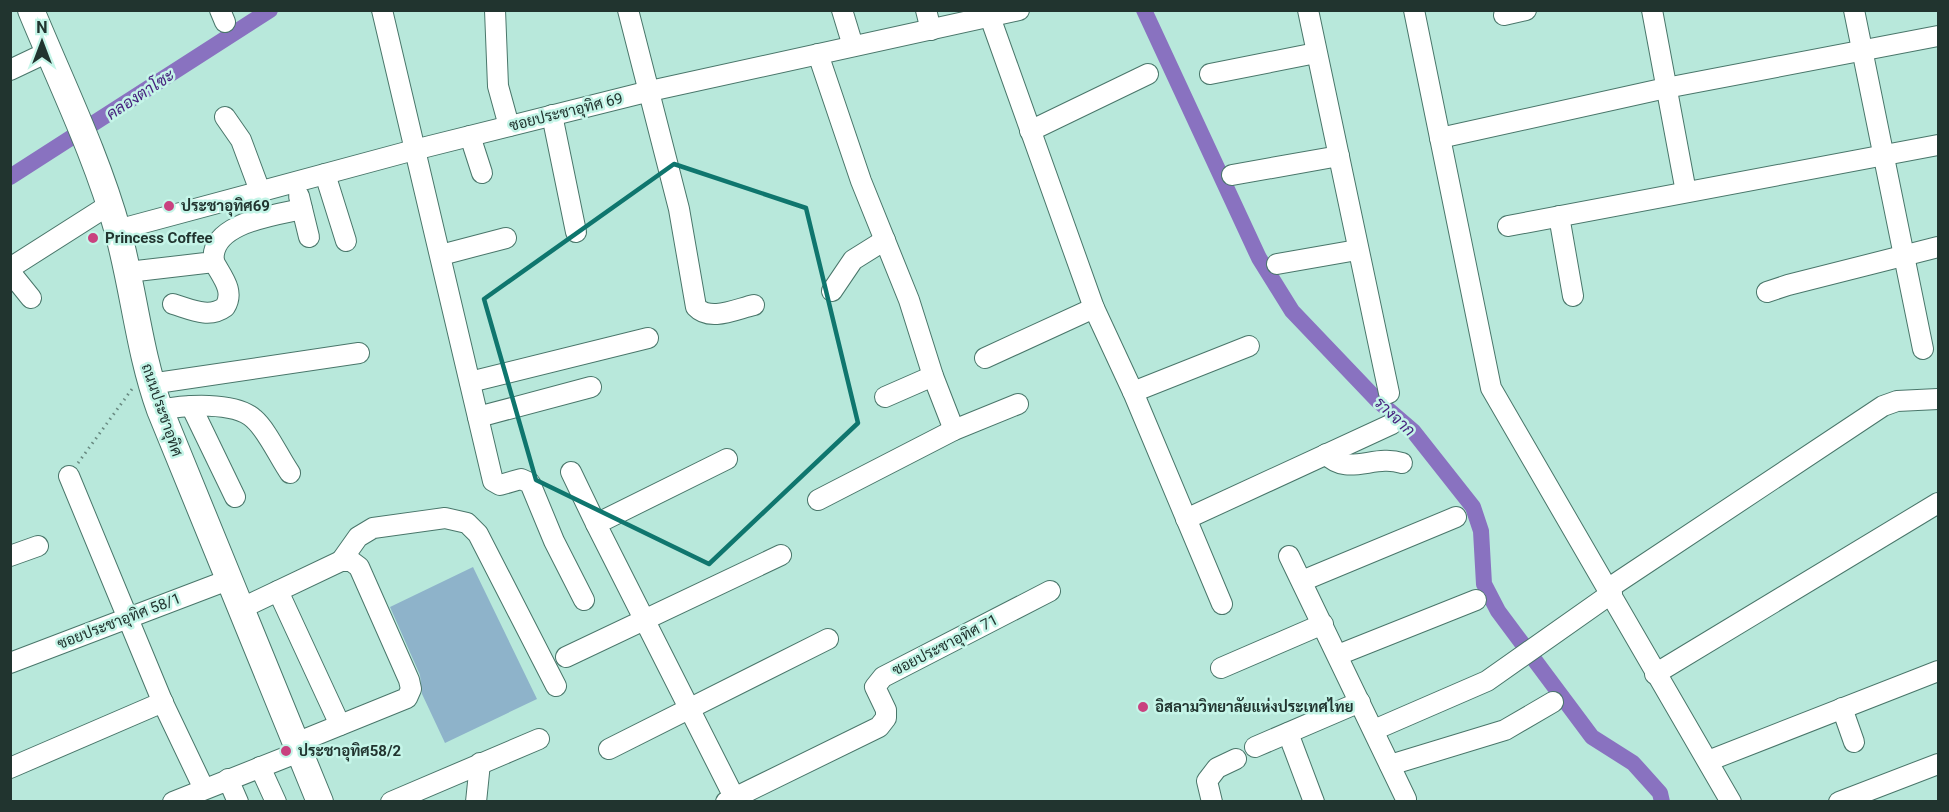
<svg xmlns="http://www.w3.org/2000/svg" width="1949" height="812" font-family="Roboto,Sarabun,sans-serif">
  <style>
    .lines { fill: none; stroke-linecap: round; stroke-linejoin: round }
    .canal { stroke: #8972c0; stroke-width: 16 }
    .building { fill: #8eb3ca }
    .minor-casing { stroke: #49766a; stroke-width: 22 }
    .major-casing { stroke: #49766a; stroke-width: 28 }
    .path { stroke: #688980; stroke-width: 3; stroke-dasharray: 1.5 4.5; stroke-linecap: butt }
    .minor { stroke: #fff; stroke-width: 20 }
    .major { stroke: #fff; stroke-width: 26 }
    .marked { fill: none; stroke: #0f766e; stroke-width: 4.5; stroke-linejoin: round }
    .poi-dot { fill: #c9417f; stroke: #c5f5e8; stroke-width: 2 }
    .labels { text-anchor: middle; stroke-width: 5; stroke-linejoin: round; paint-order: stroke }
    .street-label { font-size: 15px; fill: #21342f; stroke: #c5f5e8 }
    .poi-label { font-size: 15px; font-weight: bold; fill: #21342f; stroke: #c5f5e8; text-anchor: start }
    .water-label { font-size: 16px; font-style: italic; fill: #46227e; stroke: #c5f5e8 }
  </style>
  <rect width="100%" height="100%" fill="#b8e8db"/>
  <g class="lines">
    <g class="canal">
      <path d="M1144,10L1259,258L1292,311L1377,400L1413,431L1473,507L1481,531L1484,584L1498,611L1592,737L1633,763L1660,793L1662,802"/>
      <path d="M10,177L270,10"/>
    </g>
  </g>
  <path class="building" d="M473,567L537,699L445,743L422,694L420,675L390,607Z"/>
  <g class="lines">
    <defs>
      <g id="minor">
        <path d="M220,10L225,22"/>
        <path d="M382,10L493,481L500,485L521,479L530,483L554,541L584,600"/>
        <path d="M495,10L498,86L509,126"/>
        <path d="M628,10L679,209L696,307C710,322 736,309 754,305"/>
        <path d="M842,10L853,46"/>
        <path d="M926,10L931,30"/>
        <path d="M1308,10L1389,393"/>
        <path d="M1414,10L1491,388L1731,802"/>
        <path d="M1652,10L1686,192"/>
        <path d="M1854,10L1923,349"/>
        <path d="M1504,15L1526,10"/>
        <path d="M990,17L1094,308L1133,392L1222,604"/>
        <path d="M818,54L861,181L909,300L933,376L954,430"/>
        <path d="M10,70L48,52"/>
        <path d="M1210,74L1316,53"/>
        <path d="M552,115L576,232"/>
        <path d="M225,117L241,140L260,191"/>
        <path d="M1030,131L1148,74"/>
        <path d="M470,136L482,173"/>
        <path d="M1440,138L1666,88L1938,36"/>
        <path d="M325,174L346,241"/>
        <path d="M1232,175L1339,156"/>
        <path d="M299,196L309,237"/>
        <path d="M1559,216L1573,296"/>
        <path d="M1508,226L1938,145"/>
        <path d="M117,230L414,150L650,91L1019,10"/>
        <path d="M441,255L506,238"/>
        <path d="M1277,264L1357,250"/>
        <path d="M10,268L109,205"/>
        <path d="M10,272L31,298"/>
        <path d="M128,272L214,262C208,223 276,215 302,209"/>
        <path d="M832,291L853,260L885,240"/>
        <path d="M1767,292L1788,285L1938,247"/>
        <path d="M173,304C190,309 209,319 225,307C235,291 222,277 214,262"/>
        <path d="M985,358L1094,308"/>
        <path d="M470,382L648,338"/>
        <path d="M150,384L359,353"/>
        <path d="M1133,392L1249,346"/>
        <path d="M885,397L933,376"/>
        <path d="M191,406L235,497"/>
        <path d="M160,410C184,405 235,401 254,419C267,430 280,459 290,473"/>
        <path d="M478,417L591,387"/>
        <path d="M1326,454C1347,477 1374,454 1402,463"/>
        <path d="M727,459L596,524L734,797"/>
        <path d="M571,472L596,524"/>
        <path d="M69,476L163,703L204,789"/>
        <path d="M818,500L954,430L1018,404"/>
        <path d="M1186,519L1392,424"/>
        <path d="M10,556L38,546"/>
        <path d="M1289,556L1406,799"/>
        <path d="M341,561L358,537L373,528L445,518L467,523L478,534L556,686"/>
        <path d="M1302,581L1456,517"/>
        <path d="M1609,588L1883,406L1897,401L1938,399"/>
        <path d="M278,591L340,725"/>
        <path d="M240,609L341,561H351L359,567L409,680L411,689L407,698L296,743"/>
        <path d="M1338,655L1476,600"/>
        <path d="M566,657L781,555"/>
        <path d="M10,663L228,580"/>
        <path d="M1221,668L1323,624"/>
        <path d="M1655,674L1938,503"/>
        <path d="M1842,708L1854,742"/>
        <path d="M1374,730L1487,681L1612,593"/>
        <path d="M1288,733L1314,802"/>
        <path d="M1255,747L1360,702"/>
        <path d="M609,749L828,639"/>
        <path d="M1708,761L1938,671"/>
        <path d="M1390,765L1505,730L1553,702"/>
        <path d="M260,767L276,802"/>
        <path d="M10,768L163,702"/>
        <path d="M228,779L238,802"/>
        <path d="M173,802L299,752"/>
        <path d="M391,802L539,739"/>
        <path d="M476,802L480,763"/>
        <path d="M726,802L879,727L886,718V710L875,687L883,677L1050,591"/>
        <path d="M1212,802L1207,781L1217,768L1236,759"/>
        <path d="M1839,802L1938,764"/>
      </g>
      <path id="major" d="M31,10C61,83 97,156 118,232C134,291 139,352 160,410L320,802"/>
    </defs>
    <use href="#minor" class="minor-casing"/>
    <use href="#major" class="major-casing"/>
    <path class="path" d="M78,463L132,389"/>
    <use href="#minor" class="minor"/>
    <use href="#major" class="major"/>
  </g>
  <path class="marked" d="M674,164L806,208L858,423L709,564L536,480L484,299Z"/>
  <g class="poi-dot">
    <circle cx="169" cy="206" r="6"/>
    <circle cx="93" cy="238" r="6"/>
    <circle cx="1143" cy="707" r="6"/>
    <circle cx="286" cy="751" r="6"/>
  </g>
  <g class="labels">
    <g class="street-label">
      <text transform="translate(566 112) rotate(-14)" y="5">ซอยประชาอุทิศ 69</text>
      <text transform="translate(162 410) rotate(71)" y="5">ถนนประชาอุทิศ</text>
      <text transform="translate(119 621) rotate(-21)" y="5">ซอยประชาอุทิศ 58/1</text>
      <text transform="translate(945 645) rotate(-27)" y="5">ซอยประชาอุทิศ 71</text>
    </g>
    <g class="poi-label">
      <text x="181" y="211">ประชาอุทิศ69</text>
      <text x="105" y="243">Princess Coffee</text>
      <text x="1155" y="712">อิสลามวิทยาลัยแห่งประเทศไทย</text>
      <text x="298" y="756">ประชาอุทิศ58/2</text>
    </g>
    <g class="water-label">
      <text transform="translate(140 94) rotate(-33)" y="6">คลองตาโซะ</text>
      <text transform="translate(1395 416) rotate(43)" y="6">รางจาก</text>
    </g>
  </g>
  <rect width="1949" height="812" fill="none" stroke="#21342f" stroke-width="24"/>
  <g transform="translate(42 42)" stroke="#c5f5e8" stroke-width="4.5" paint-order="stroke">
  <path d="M0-4.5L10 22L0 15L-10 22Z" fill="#21342f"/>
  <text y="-9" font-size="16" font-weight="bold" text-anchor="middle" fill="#21342f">N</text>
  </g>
</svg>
